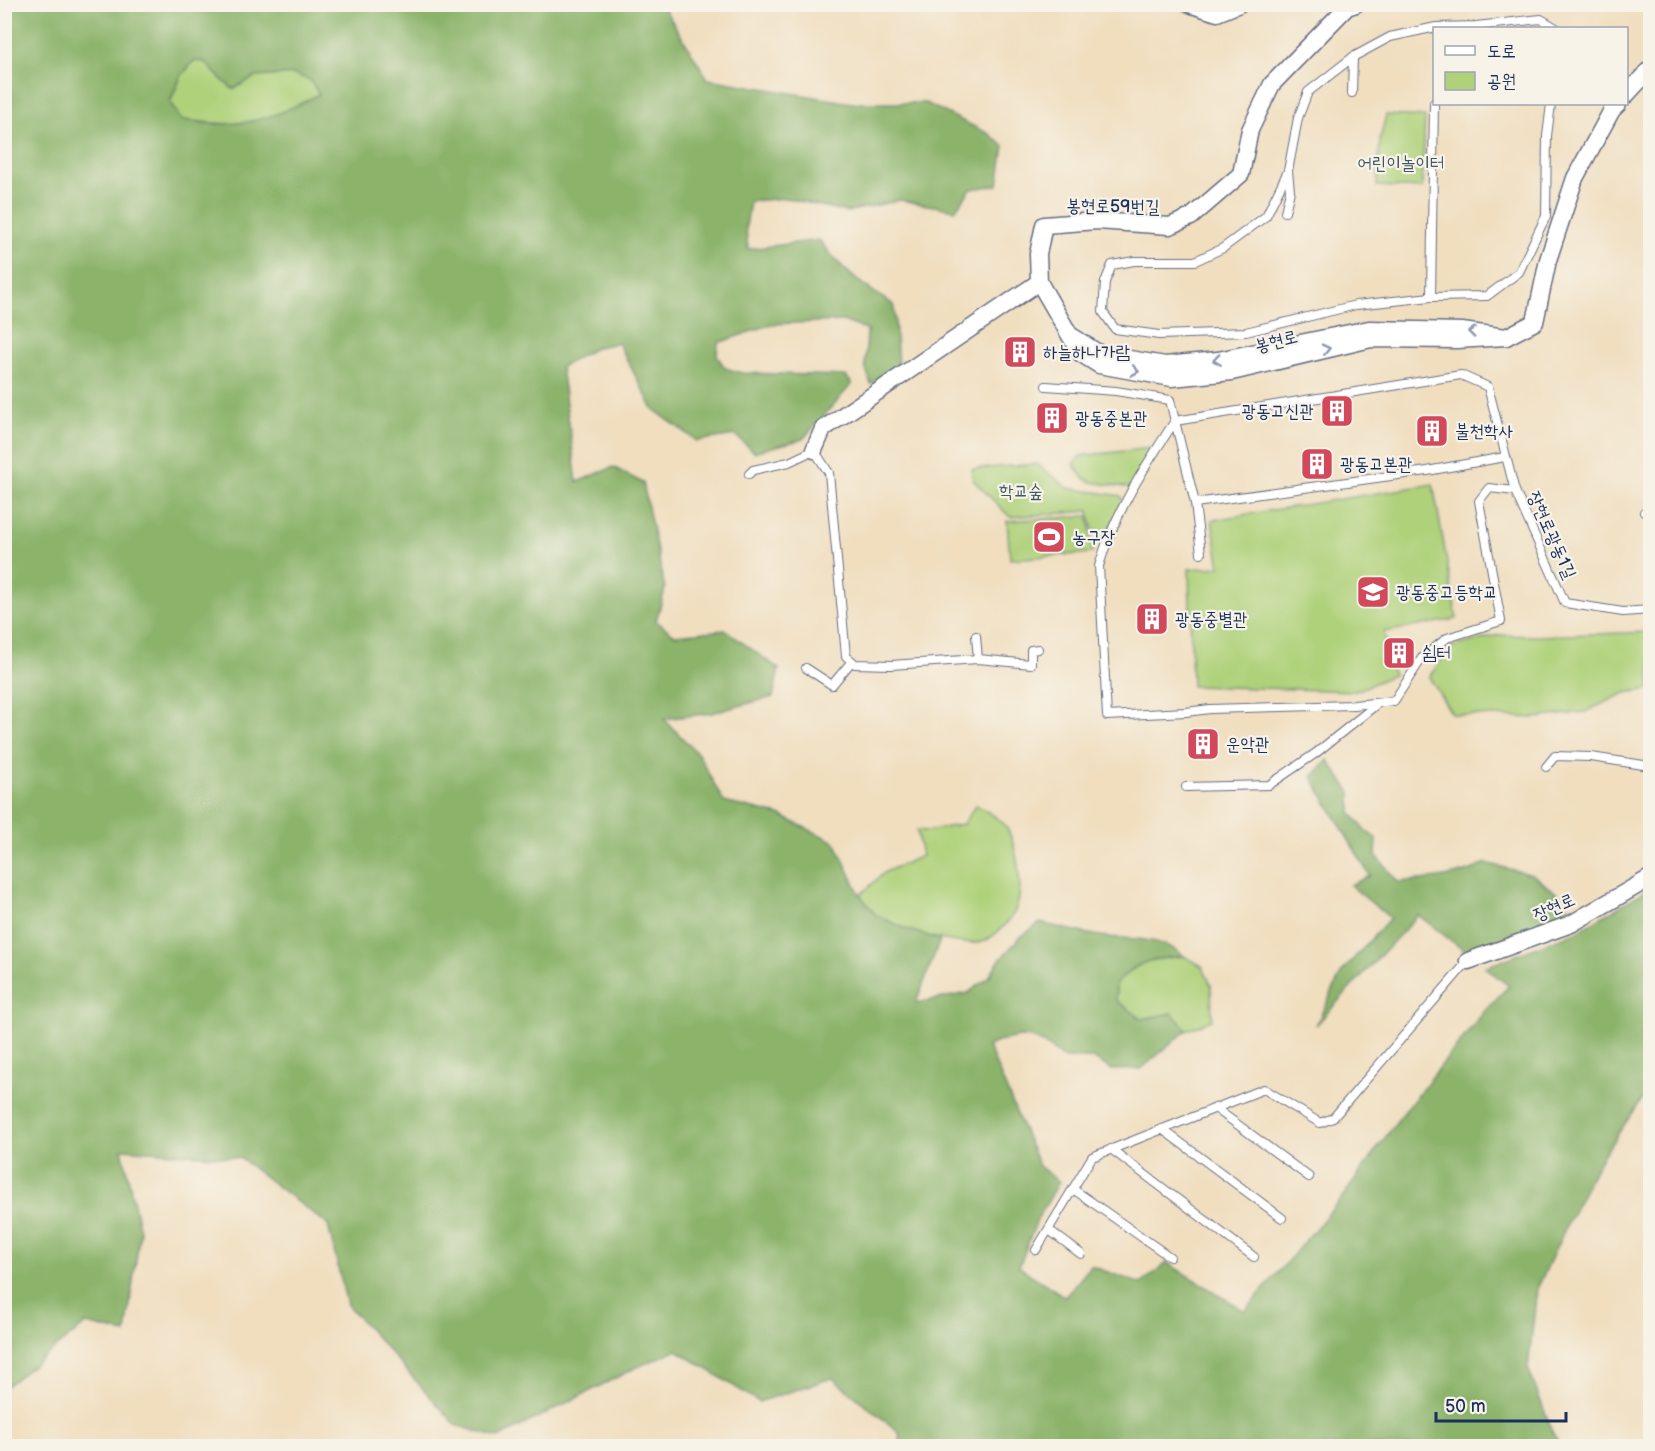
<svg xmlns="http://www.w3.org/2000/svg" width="1655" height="1451" font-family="'Balsamiq Sans','Poor Story',sans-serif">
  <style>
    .green { fill: #afd17a; stroke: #65806c; stroke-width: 1.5 }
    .forest { fill: #8bb36a; stroke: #537164; stroke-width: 1.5; fill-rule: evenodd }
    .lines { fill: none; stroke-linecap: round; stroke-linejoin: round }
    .service-casing { stroke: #666c80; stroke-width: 10 }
    .minor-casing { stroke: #666c80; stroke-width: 19 }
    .service { stroke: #fff; stroke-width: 8 }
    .minor { stroke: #fff; stroke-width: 16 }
    .oneway { stroke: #8d97ae }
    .labels { text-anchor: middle; stroke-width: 4.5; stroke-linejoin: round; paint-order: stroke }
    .park-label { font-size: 18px; fill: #405865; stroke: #f7f3e8 }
    .street-label { font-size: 18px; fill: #1b2f5e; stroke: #f7f3e8 }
    .poi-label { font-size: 18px; fill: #1b2f5e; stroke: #f7f3e8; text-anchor: start }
  </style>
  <rect width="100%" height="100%" fill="#f7f3e8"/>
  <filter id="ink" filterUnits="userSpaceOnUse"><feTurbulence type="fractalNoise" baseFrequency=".0167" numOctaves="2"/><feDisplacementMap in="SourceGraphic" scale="12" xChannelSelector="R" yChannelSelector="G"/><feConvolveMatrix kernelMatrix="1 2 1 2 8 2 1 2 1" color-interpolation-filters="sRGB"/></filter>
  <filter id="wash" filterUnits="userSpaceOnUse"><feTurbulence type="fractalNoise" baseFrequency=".008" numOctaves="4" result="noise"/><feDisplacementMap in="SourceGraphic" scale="24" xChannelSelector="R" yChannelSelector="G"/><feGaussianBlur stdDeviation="1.35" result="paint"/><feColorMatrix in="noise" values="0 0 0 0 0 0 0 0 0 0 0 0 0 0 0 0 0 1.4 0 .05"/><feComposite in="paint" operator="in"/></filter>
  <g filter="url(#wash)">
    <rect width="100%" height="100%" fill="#f0debf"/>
    <g class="green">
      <path d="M194,61H205L217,75L233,89L255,77L293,74L310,80L319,94C301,104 280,116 260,121C234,127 207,122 181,120L170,103L181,76Z"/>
      <path d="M1386,115L1425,117L1422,188L1377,186L1380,139Z"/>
      <path d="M1152,448L1131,488L1091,482L1082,477L1074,465L1080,456Z"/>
      <path d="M1037,464L1068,488L1121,496L1123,502L1108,531H1093L1089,511L1010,517L973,480L972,469Z"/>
      <path d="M1433,484L1457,619L1384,632L1393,675L1356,691L1192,686L1189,569L1220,567L1212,520Z"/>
      <path d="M1089,516L1092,553L1010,559L1007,521Z"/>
      <path d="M1650,632V689L1625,693L1585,712L1534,718L1452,714L1429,677L1451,647L1499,635L1538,636Z"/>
      <path d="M976,805C984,810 996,816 1003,823C1016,838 1024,887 1017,906C1013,919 998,933 987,940C966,951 897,929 877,916C871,912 865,902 860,895L885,872L922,856L917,830L928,831L963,824Z"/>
      <path d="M1184,956L1202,966L1211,985L1212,1020L1187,1030L1172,1013L1142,1019L1116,1000V984C1139,959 1152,959 1184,956Z"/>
    </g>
    <g class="forest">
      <path d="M5,4L662,5L708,79L851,103H926L989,134L1004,146L998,185L971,189L955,210L900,200L847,212L786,198L750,201L746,227L748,249L819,240C843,271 861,285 894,305L898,366L871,384L865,366L867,330L843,321L772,324L718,343L717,356L725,368L742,373L846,376L852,384L803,439L754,452L735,435L697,441L653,409L618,343L597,347L561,367L577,482L613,467L643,483L665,589L656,621L675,635L725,630L779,669L773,697L712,713L664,719L698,754L724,802L779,815L835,842L860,895L876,915L906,929L940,940L916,1003L968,993L989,977L999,961L1019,938L1040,923C1058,927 1077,932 1095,935C1127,941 1157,934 1184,956C1152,959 1139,959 1116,984V1000L1142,1019L1172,1013L1187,1030L1141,1069L1112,1070L1093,1058H1063C1035,1034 1023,1031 988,1046L1039,1166L1059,1182L1037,1220L1019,1267L1065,1297L1091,1266L1141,1284L1167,1263L1245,1311L1341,1199L1397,1121L1488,1007L1509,986L1485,967L1576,932L1650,888V1088L1601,1158L1571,1216L1537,1289L1528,1368L1554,1436L1561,1446H900L899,1432L832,1378L759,1402L677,1350L637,1367L498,1438L456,1425L347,1305L328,1225L240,1158L122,1149L140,1231L126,1333L86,1324L5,1387ZM194,61L205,62L217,75L233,89L255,77L293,74L310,80L319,94C290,110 260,123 227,124C212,125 196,121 181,120L170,102L181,76Z"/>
      <path d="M1328,760L1351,793V813L1366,831L1377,839L1376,855L1398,882C1426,880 1461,878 1486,863L1533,875L1558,894L1574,913L1536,931L1471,956L1418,915L1316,1025L1342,972L1390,918L1350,885L1370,876L1312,777Z"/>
    </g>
  </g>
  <g filter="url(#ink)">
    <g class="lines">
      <defs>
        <g id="service">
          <path d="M1352,93L1353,57"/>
          <path d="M1551,104L1547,136L1546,216L1519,272L1487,296L1431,297L1356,305L1246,332L1159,335L1115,329L1103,312L1105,282L1112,265L1134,261H1195L1223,248L1266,216L1288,171L1298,118L1308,92L1353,57L1390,37L1436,27L1476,26L1541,19L1556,28"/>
          <path d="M1285,212L1290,191L1288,171"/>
          <path d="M1431,297L1434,103"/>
          <path d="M1046,386L1116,391L1170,400L1175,421L1461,375L1488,387L1515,491"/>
          <path d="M1175,421C1145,466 1114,514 1099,566L1107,716L1186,712L1210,709L1354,705L1394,701L1422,658L1447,638L1501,621L1479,501L1489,488L1515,491L1565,603L1623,612L1650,610"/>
          <path d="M1175,421L1195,503L1201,553"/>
          <path d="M749,474L753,470L789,462L814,450L829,473L846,656L855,664L891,665L978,659L1031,664V650L1038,649"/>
          <path d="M1195,503L1427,471L1505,457"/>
          <path d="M1644,512L1650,513"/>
          <path d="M976,636L978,659"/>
          <path d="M806,668L832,685L852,661"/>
          <path d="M1546,767L1555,756L1591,757L1650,766"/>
          <path d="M1186,787L1269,785L1316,753L1377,704"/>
          <path d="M1215,1108L1309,1177"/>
          <path d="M1162,1129L1282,1218"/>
          <path d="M1111,1149L1254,1257"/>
          <path d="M1073,1189L1170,1257"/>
          <path d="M1049,1230L1081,1254"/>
          <path d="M1036,1250L1092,1157L1264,1089L1320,1123L1333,1118L1468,961"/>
        </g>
        <g id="minor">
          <path d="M1189,4L1217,13L1239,4"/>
          <path d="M1626,95L1650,69"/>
          <path d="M1070,335L1100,354L1165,365L1218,360L1369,329L1462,331L1506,337L1457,340L1371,339L1232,372L1172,378L1099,365L1080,353L1039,282L1038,254L1044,225L1097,221L1170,226L1191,217L1241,174L1250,130L1272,84L1347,7L1356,4"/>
          <path d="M1506,337L1535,322L1548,260L1575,178L1612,110L1618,104"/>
          <path d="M814,450L823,429L1039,282"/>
          <path d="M1468,961L1571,924L1650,878"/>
        </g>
      </defs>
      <use href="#service" class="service-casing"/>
      <use href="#minor" class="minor-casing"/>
      <use href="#service" class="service"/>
      <use href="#minor" class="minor"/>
    </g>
    <defs><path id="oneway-chevron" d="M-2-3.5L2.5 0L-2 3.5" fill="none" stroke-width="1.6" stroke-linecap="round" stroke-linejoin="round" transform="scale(1.5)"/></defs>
    <g class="oneway">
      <use href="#oneway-chevron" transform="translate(1472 332) rotate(-173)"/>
      <use href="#oneway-chevron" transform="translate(1326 349) rotate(-13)"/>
      <use href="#oneway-chevron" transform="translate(1217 360) rotate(172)"/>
      <use href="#oneway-chevron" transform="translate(1135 371) rotate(10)"/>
    </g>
  </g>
  <defs>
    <symbol id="building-square" viewBox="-11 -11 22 22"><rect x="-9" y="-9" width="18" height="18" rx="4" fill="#d1495b" stroke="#f7f3e8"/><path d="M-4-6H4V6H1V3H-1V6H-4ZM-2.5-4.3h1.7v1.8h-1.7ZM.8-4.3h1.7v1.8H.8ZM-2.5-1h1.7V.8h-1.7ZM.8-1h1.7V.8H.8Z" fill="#fff"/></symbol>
    <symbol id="stadium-square" viewBox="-11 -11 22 22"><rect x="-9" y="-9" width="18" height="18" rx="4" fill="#d1495b" stroke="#f7f3e8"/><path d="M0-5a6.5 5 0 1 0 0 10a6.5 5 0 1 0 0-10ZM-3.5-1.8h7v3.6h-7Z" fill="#fff"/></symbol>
    <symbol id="school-square" viewBox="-11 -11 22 22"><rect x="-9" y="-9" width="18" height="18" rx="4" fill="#d1495b" stroke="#f7f3e8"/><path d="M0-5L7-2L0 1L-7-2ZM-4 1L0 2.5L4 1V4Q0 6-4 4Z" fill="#fff"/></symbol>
  </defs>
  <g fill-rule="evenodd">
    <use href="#building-square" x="1001" y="333" width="38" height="38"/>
    <use href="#building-square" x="1318" y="392" width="38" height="38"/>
    <use href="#building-square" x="1033" y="399" width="38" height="38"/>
    <use href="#building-square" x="1413" y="412" width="38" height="38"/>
    <use href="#building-square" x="1298" y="445" width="38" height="38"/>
    <use href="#stadium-square" x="1030" y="518" width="38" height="38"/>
    <use href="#school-square" x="1354" y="573" width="38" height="38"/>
    <use href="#building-square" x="1133" y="600" width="38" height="38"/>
    <use href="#building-square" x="1380" y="634" width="38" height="38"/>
    <use href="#building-square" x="1184" y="725" width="38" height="38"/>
  </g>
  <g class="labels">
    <g class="park-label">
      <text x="1401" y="169">어린이놀이터</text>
      <text x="1021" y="497">학교숲</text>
    </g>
    <g class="street-label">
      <text transform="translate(1113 206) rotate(1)" y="6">봉현로59번길</text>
      <text transform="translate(1276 341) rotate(-14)" y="6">봉현로</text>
      <text transform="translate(1552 535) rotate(66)" y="6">장현로광동1길</text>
      <text transform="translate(1554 907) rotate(-24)" y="6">장현로</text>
    </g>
    <g class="poi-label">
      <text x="1043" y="358">하늘하나가람</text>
      <text x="1314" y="417" text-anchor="end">광동고신관</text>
      <text x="1075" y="424">광동중본관</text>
      <text x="1455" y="437">불천학사</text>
      <text x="1340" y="470">광동고본관</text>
      <text x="1072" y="543">농구장</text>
      <text x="1396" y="598">광동중고등학교</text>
      <text x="1175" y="625">광동중별관</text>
      <text x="1422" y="659">쉼터</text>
      <text x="1226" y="750">운악관</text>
    </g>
  </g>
  <rect width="1655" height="1451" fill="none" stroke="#f7f3e8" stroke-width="24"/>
  <rect x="1433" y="27" width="195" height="78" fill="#f7f3e8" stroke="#9fa5b1" stroke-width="1.5"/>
  <rect x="1445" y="46" width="30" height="9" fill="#ffffff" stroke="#9fa5b1" stroke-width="1.5"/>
  <text x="1487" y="57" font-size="18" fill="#1b2f5e">도로</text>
  <rect x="1445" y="72" width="30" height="18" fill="#afd17a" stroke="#9fa5b1" stroke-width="1.5"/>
  <text x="1487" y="87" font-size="18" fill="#1b2f5e">공원</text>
  <path d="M1436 1412v9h130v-9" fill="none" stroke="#1b2f5e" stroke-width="3"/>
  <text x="1445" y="1412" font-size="18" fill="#1b2f5e" stroke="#f7f3e8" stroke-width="4.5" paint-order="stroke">50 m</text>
</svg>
